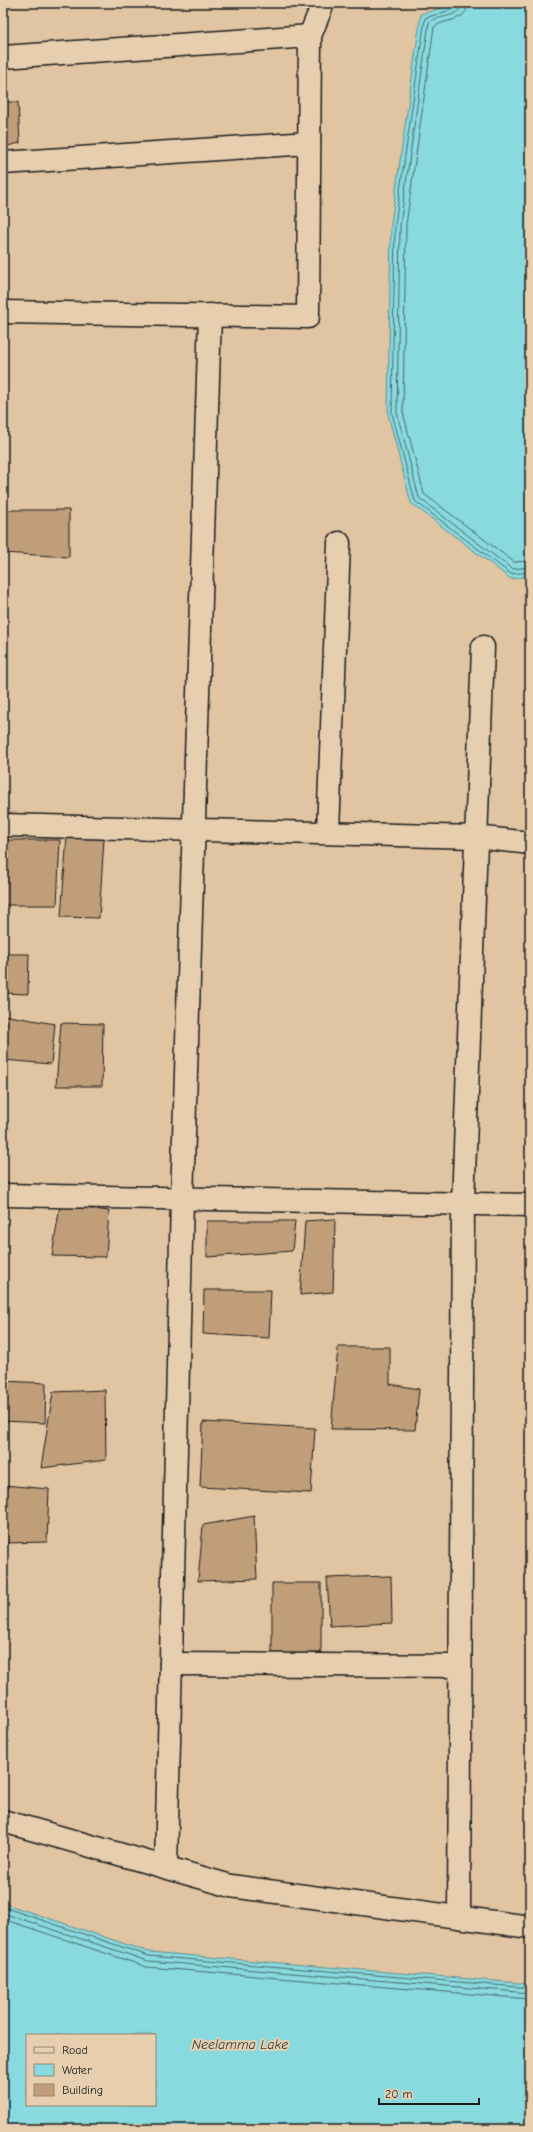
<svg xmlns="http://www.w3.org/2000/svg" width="533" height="2132" font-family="'Comic Neue',sans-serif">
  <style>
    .water { fill: #88dadf; stroke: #5d8e91; fill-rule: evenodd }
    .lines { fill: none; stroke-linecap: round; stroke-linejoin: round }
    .shore { stroke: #47686a; stroke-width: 1 }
    .building { fill: #c09e7a; stroke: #1c1c1c }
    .minor-casing { stroke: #1c1c1c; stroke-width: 25 }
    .minor { stroke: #e6ceae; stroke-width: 22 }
    .labels { text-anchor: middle; stroke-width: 4; stroke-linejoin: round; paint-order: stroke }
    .water-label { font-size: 14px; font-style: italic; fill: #324243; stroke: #e6ceae }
  </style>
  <rect width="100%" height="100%" fill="#e1c5a2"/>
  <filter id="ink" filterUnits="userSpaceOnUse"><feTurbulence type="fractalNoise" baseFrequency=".025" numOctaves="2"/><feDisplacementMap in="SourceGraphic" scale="8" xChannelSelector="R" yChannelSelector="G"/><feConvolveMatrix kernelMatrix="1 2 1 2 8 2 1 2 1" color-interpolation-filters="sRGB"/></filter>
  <g filter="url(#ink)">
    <g class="water">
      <path d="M459,3H530V576L511,579L411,503L388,414L391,224L421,14Z"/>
      <path d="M3,1903L149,1952L530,1984V2129H3ZM27,2035H155V2105H27Z"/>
    </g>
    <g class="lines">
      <g class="shore">
        <path d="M457,3L454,9L425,18L395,225L392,413L415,501L511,574L530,572"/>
        <path d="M462,3C460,19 438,15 429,22L400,225L397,413L419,498L512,569L530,567"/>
        <path d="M468,3C467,23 446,18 434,27L406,225L403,412L424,494L514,562L530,561"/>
        <path d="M3,1907L149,1956L530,1988"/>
        <path d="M3,1913L148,1961L530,1993"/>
        <path d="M3,1919L147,1967L530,1999"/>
      </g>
    </g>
    <g class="building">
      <path d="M3,102H18L20,143L3,147Z"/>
      <path d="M3,510H69V557L3,553Z"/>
      <path d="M67,836L104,839L99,918L61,917Z"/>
      <path d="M3,840H60L57,905H3Z"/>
      <path d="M3,954H29L28,994L3,993Z"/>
      <path d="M3,1015L55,1024L51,1064L3,1060Z"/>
      <path d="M61,1023L103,1024L102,1086H56Z"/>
      <path d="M60,1205L109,1211L106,1257L52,1256Z"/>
      <path d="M335,1219L333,1292L300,1295L305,1221Z"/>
      <path d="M207,1221H295L292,1251L207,1257Z"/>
      <path d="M204,1290H271L269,1338L203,1334Z"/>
      <path d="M338,1347H390V1384L419,1389L415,1430L331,1429Z"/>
      <path d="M3,1381L46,1383L45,1423L3,1421Z"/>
      <path d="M105,1390L106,1460L41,1468L53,1392Z"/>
      <path d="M203,1422L315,1428L311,1493L200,1487Z"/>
      <path d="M3,1485L49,1489L47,1542L3,1543Z"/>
      <path d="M254,1516L257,1579L198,1581L203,1525Z"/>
      <path d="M391,1576L392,1623L330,1626L327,1578Z"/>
      <path d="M272,1583H321V1653L272,1655Z"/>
    </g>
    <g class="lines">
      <defs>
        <g id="minor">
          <path d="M3,57L310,36"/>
          <path d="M3,163L309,143"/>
          <path d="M3,312L308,317L310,36L323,3"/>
          <path d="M3,825L476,837L530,843"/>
          <path d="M328,832L339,543"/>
          <path d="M3,1195L530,1205"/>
          <path d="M171,1664L460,1666"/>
          <path d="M3,1821L231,1886L530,1927"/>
          <path d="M166,1867L182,1199L210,315"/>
          <path d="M459,1917L463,1204L483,647"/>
        </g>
      </defs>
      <use href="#minor" class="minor-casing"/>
      <use href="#minor" class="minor"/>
    </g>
  </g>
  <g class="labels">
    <g class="water-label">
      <text x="240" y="2049">Neelamma Lake</text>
    </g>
  </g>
  <rect width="533" height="2132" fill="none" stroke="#e6ceae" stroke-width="16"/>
  <rect x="8" y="8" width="517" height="2116" fill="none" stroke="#1c1c1c" stroke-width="1.5" filter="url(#ink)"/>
  <rect x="26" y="2034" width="130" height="72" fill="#e6ceae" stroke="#958774"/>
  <rect x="34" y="2047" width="20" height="6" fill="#e6ceae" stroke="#958774"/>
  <text x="62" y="2054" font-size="12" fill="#1c1c1c">Road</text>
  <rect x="34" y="2064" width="20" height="12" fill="#88dadf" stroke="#958774"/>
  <text x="62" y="2074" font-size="12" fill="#1c1c1c">Water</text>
  <rect x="34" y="2084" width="20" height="12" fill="#c09e7a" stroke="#958774"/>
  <text x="62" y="2094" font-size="12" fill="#1c1c1c">Building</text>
  <path d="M379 2098v6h100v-6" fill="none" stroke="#1c1c1c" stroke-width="2"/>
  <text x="385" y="2098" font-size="12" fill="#1c1c1c" stroke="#e6ceae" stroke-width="3" paint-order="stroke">20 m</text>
</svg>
